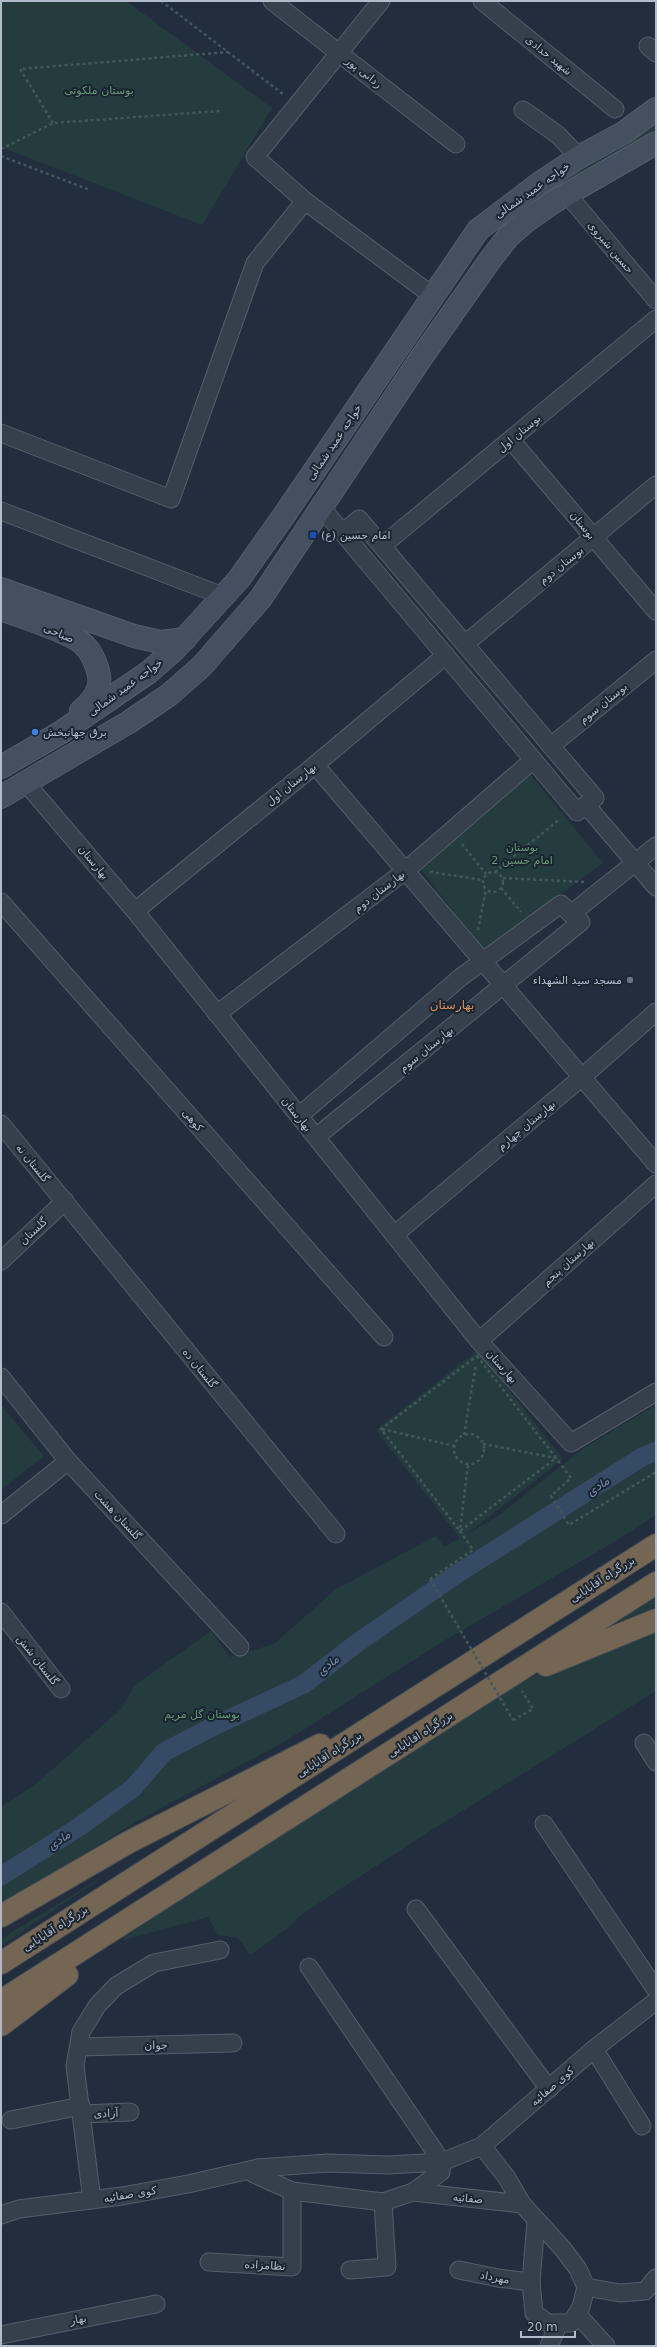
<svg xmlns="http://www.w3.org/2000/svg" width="657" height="2347" font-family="'DejaVu Sans',Vazirmatn,sans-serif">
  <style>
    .green { fill: #243c3e }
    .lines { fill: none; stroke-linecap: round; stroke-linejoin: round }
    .canal { stroke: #354a65; stroke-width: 19 }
    .street-casing { stroke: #545e6b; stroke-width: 19 }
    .secondary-casing { stroke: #545e6b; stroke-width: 24 }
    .highway-casing { stroke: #414b58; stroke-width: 24 }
    .path { stroke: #42595b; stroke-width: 2.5; stroke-dasharray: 3 3; stroke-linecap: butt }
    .street { stroke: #36404d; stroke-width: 17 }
    .secondary { stroke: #444f60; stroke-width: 22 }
    .highway { stroke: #746652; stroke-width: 22 }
    .path-bridge { stroke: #42595b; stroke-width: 2.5; stroke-dasharray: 3 3; stroke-linecap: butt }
    .transit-dot { fill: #1a4fb4; stroke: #1b2532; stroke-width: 1.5 }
    .shop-dot { fill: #3f7fe0; stroke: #1b2532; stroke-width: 1.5 }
    .worship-dot { fill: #6b7280; stroke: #1b2532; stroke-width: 1.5 }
    .labels { text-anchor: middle; stroke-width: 4; stroke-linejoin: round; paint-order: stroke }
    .street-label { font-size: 11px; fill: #b1bbc9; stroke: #1b2532 }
    .park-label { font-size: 11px; fill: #679b72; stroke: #1b2532 }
    .poi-label { font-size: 11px; fill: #b1bbc9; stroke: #1b2532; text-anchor: start }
    .neighbourhood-label { font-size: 12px; fill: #da8f5b; stroke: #1b2532 }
    .water-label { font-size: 12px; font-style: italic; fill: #7792b2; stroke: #1b2532 }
  </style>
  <rect width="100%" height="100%" fill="#222e3d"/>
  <g class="green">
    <path d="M1,1H126L272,108L202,225L1,147Z"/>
    <path d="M656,118V129L620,153L571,180L567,172Z"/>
    <path d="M529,773L603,863L483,951L421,869Z"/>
    <path d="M478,1350L563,1459L467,1534L498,1516L581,1450L656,1405V1515L609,1545L442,1642L284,1742L139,1820L1,1905V1807L37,1783L121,1709L135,1685L211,1631L229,1657L274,1644L336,1589L436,1536L444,1547L460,1538L376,1430Z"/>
    <path d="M1,1405L44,1456L1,1490Z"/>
    <path d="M656,1597V1606L603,1631Z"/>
    <path d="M656,1625V1691L427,1833L302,1914L288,1928L250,1955L238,1938L218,1935L208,1917L120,1941L227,1865L518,1683Z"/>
    <path d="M113,1870L1,1946V1939Z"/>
  </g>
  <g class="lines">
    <path class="canal" d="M1,1876L79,1827L133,1788L164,1752L212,1727L304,1684L357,1643L460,1572L642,1457L656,1451"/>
    <defs>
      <g id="street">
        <path d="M272,1L456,144"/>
        <path d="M381,1L255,157L305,201L433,296"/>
        <path d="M482,1L615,109"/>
        <path d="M648,46L656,53"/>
        <path d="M523,110L558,135L579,157"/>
        <path d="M567,194L656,300"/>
        <path d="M1,433L171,499L255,263L305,201"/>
        <path d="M511,440L656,611"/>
        <path d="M321,507L577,812L595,798L359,519L343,532"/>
        <path d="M1,511L223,596"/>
        <path d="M382,546L656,319"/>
        <path d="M465,644L656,485"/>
        <path d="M551,746L656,660"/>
        <path d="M315,765L656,1164"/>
        <path d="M26,783L135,911L479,1341L571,1443L656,1392"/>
        <path d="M586,805L656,887"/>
        <path d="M1,902L384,1337"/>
        <path d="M135,911L315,765L446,655"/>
        <path d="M217,1014L405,871L533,760"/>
        <path d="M299,1116L461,977L561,904L571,914"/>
        <path d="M1,1124L336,1534"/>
        <path d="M316,1137L581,922L571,914L656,846"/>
        <path d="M394,1235L581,1078L656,1012"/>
        <path d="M1,1261L65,1201"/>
        <path d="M479,1341L656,1184"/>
        <path d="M1,1377L68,1461L240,1647"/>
        <path d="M1,1515L68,1461"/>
        <path d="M1,1612L61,1689"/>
        <path d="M644,1743L656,1762"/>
        <path d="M544,1824L656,1990"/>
        <path d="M416,1909L549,2089"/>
        <path d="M309,1967L442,2162L482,2146L594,2049L656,2001"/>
        <path d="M79,2047L233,2043"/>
        <path d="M594,2049L642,2126"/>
        <path d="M82,2114L130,2112"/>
        <path d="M11,2120L81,2106"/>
        <path d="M482,2146L507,2178L522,2204L563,2249L578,2269L586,2287L581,2307L571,2323H548L534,2313L531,2282L536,2221"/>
        <path d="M442,2162L441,2172L413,2192L383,2202L292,2191L254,2174L258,2168L328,2163L388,2165Z"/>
        <path d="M413,2192L522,2204"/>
        <path d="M92,2200L75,2066L81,2032L97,2006L116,1986L154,1963L220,1950"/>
        <path d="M1,2215L19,2209L122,2196L188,2184L258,2168"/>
        <path d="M209,2262L292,2267V2191"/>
        <path d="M350,2270L387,2267L383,2202"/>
        <path d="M459,2270L498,2278L531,2282"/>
        <path d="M586,2287L620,2293L645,2291L656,2278"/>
        <path d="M577,2314L606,2346"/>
        <path d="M1,2335L156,2304"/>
        <path d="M549,2346L559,2323"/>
      </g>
      <g id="secondary">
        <path d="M1,589L134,636L160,642L185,639"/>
        <path d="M1,609C19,616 71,632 83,644C93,653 103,676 98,689C95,698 88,705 81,711"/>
        <path d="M1,767L60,733L149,672L175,649L206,615L239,579L285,514L478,230L540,183L579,157L625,132L656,109"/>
        <path d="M1,797L129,722L169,695L202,666L261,598L421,358L490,260L508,237L525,222L555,201L656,143"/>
      </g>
      <g id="highway">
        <path d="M546,1665L656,1620"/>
        <path d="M1,1916L129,1842L320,1745"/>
        <path d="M1,1963L656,1545"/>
        <path d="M1,2001L656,1583"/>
        <path d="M1,2025L67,1975"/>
      </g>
    </defs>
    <use href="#street" class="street-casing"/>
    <use href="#secondary" class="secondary-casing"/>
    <use href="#highway" class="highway-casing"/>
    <g class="path">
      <path d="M161,1L283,94"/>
      <path d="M53,123L20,69L228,52"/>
      <path d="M1,149L53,123L220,111"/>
      <path d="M1,156L90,190"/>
      <path d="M462,844L486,874"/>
      <circle cx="493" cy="882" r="10"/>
      <path d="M430,872L483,880"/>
      <path d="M495,872L560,819"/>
      <path d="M503,878L584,882"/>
      <path d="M501,888L521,912"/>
      <path d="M478,930L486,889"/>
      <path d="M477,1356L556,1458L460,1531L381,1429Z"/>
      <path d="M382,1429L454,1446"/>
      <circle cx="469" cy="1449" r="15"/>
      <path d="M464,1435L476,1364"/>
      <path d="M483,1444L556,1458L571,1478L551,1496L569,1525L656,1472"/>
      <path d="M430,1579L473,1550L460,1531L468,1464"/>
      <path d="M513,1720L533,1709L522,1691"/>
    </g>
    <use href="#street" class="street"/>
    <use href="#secondary" class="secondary"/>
    <use href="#highway" class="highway"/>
    <path class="path-bridge" d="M430,1579L513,1720"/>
  </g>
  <rect class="transit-dot" x="309" y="531" width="8" height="8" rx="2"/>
  <circle class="shop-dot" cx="35" cy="732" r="4"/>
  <circle class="worship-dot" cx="630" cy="980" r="4"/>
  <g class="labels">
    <g class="street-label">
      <text transform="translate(549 55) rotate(39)" y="4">شهید حدادی</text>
      <text transform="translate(364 72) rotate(38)" y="4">ردانی پور</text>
      <text transform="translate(532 190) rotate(-35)" y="4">خواجه عمید شمالی</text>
      <text transform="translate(611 247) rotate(50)" y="4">حسین شیروی</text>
      <text transform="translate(519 433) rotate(-40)" y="4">بوستان اول</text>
      <text transform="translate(334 442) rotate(-56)" y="4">خواجه عمید شمالی</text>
      <text transform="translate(583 525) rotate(50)" y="4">بوستان</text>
      <text transform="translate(561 565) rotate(-39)" y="4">بوستان دوم</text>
      <text transform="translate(59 633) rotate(24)" y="4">صباحی</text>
      <text transform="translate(125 687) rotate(-36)" y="4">خواجه عمید شمالی</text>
      <text transform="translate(603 703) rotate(-39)" y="4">بوستان سوم</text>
      <text transform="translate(291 784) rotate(-39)" y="4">بهارستان اول</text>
      <text transform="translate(94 862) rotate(50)" y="4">بهارستان</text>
      <text transform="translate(379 891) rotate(-38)" y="4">بهارستان دوم</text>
      <text transform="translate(426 1049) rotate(-39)" y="4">بهارستان سوم</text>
      <text transform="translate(297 1114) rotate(51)" y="4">بهارستان</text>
      <text transform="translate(193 1120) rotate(49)" y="4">کوهی</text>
      <text transform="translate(526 1125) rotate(-40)" y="4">بهارستان چهارم</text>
      <text transform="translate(33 1163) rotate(51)" y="4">گلستان نه</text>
      <text transform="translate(33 1231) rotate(-43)" y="4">گلستان</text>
      <text transform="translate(568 1262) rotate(-42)" y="4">بهارستان پنجم</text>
      <text transform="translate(502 1366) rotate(48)" y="4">بهارستان</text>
      <text transform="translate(200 1368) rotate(51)" y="4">گلستان ده</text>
      <text transform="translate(118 1515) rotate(47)" y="4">گلستان هشت</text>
      <text transform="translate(602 1579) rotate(-33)" y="4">بزرگراه آقابابایی</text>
      <text transform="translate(38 1660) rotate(52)" y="4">گلستان شش</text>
      <text transform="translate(420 1734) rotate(-33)" y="4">بزرگراه اقابابایی</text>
      <text transform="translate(329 1754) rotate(-33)" y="4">بزرگراه آقابابایی</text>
      <text transform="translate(55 1928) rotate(-33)" y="4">بزرگراه آقابابایی</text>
      <text transform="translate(156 2045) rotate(-1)" y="4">جوان</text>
      <text transform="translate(552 2086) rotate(-41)" y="4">کوی صفائیه</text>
      <text transform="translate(106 2113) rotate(-2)" y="4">آزادی</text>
      <text transform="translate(130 2194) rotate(-9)" y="4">کوی صفائیه</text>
      <text transform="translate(468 2198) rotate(6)" y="4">صفائیه</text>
      <text transform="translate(265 2265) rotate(3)" y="4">نظامزاده</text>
      <text transform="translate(495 2277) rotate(10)" y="4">مهرداد</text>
      <text transform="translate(78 2319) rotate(-11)" y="4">بهار</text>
    </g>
    <g class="park-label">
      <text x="99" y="94">بوستان ملکوتی</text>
      <text x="522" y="851">بوستان<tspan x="522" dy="13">امام حسین 2</tspan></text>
      <text x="202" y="1718">بوستان گل مریم</text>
    </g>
    <g class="poi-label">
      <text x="321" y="539">امام حسین (ع)</text>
      <text x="43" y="736">برق جهانبخش</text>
      <text x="622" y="984" text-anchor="end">مسجد سید الشهداء</text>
    </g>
    <g class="neighbourhood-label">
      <text x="452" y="1009">بهارستان</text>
    </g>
    <g class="water-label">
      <text transform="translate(598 1486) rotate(-32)" y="4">مادی</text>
      <text transform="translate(328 1665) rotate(-38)" y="4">مادی</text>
      <text transform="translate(59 1840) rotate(-33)" y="4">مادی</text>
    </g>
  </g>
  <rect width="657" height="2347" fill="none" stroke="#b1bbc9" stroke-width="4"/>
  <path d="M521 2331v6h54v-6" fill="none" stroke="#b1bbc9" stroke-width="2"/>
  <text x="527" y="2331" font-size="12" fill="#b1bbc9" stroke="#1b2532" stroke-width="3" paint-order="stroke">20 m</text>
</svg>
